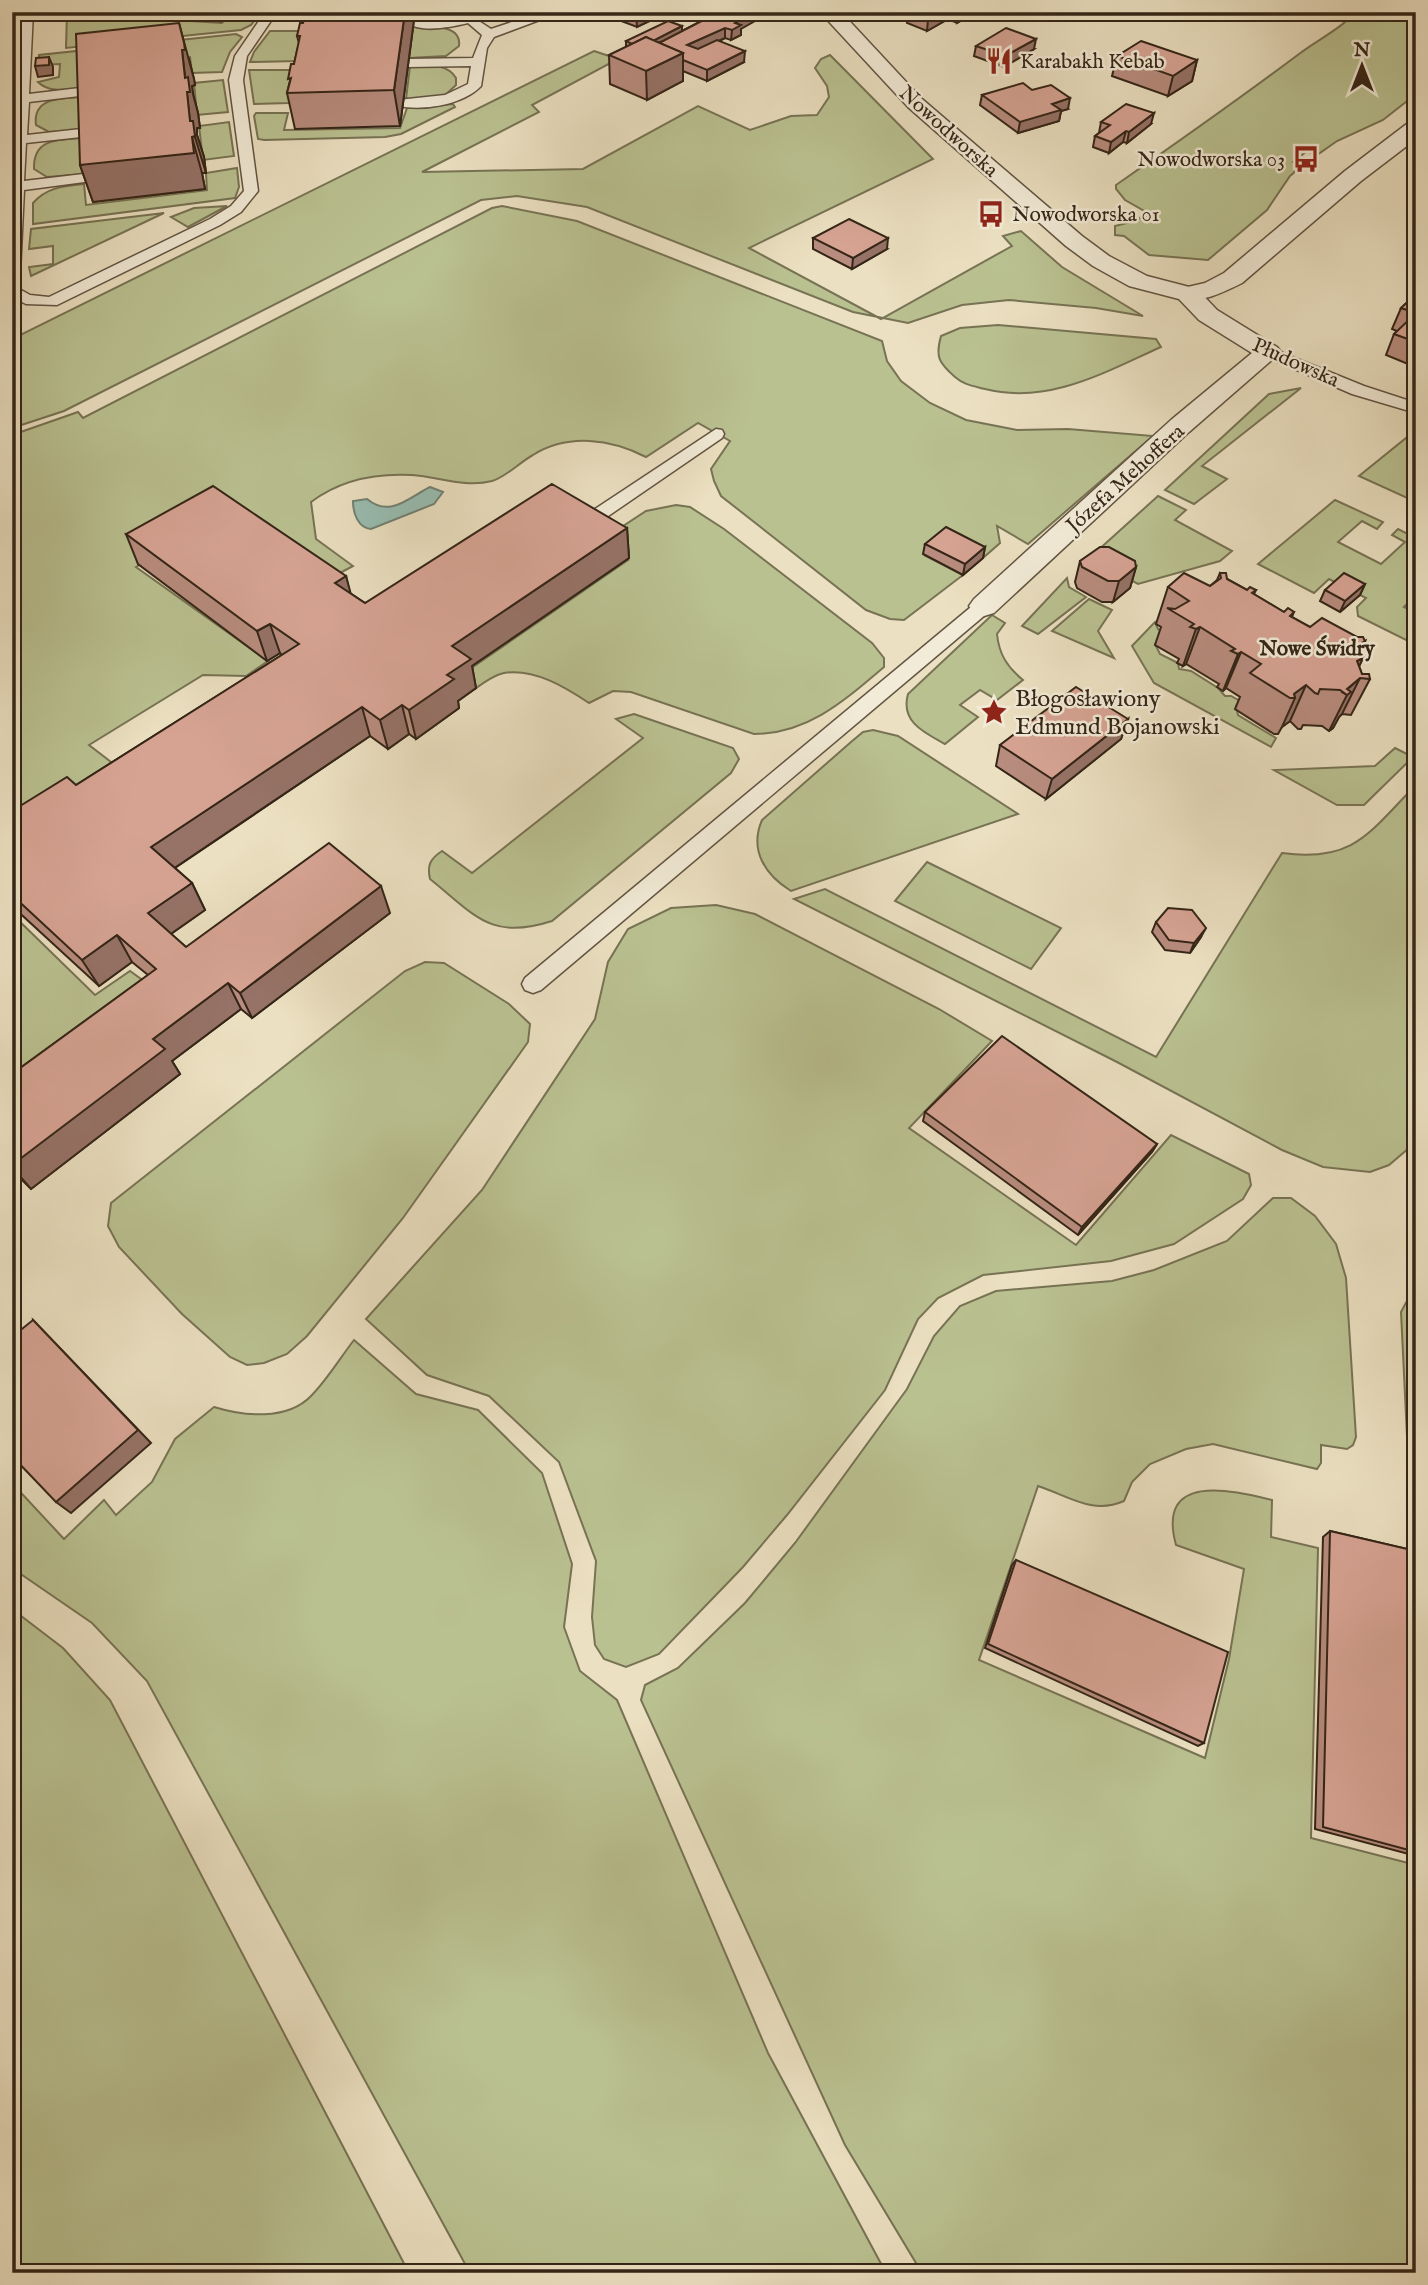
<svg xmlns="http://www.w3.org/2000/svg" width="1428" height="2285" font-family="'IM FELL English',serif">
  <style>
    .green { fill: #bac191; stroke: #777354; stroke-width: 2 }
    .water { fill: #98bdb1; stroke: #708073; stroke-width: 2 }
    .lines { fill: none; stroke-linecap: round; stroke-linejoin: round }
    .service-casing { stroke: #625442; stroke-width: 3 }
    .minor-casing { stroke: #625442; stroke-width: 3 }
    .tertiary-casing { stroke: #625442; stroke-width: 3 }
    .service { fill: #f2ebd7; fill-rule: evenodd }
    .minor { fill: #f2ebd7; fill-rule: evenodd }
    .tertiary { fill: #f2ebd7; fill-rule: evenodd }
    .wall { fill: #b88c7e; stroke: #342517; stroke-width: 2 }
    .shaded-wall { fill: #967267; stroke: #342517; stroke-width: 2 }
    .building { fill: #d6a393; stroke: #342517; stroke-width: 2 }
    .labels { text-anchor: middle; stroke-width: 5; stroke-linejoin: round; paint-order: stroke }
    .far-poi-label { font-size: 21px; fill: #342517; stroke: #f2ebd7; text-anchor: start }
    .far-street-label { font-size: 21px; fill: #342517; stroke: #f2ebd7 }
    .far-neighbourhood-label { font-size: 21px; font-weight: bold; fill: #342517; stroke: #f2ebd7 }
    .poi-label { font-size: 24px; fill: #342517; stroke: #f2ebd7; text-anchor: start }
  </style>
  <rect width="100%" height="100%" fill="#ebe0c1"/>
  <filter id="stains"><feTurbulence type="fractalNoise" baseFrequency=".00286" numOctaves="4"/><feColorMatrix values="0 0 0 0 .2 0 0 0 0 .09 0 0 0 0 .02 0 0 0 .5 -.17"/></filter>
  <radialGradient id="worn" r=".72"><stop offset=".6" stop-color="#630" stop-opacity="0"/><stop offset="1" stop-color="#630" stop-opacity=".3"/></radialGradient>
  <g class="green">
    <path d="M67,12H129L126,17L222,23L231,12H261L251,25L241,30L66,48Z"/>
    <path d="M1355,12H1416V94L1383,120L1337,141L1317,155L1307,151L1293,162L1302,166L1290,176L1267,210L1208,260L1149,255L1124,236L1115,235V226L1138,220L1146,212L1125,200L1116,189V185C1178,142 1239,99 1299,54C1317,40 1341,29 1355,12Z"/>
    <path d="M413,27C428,27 462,23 459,46L446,56L409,58Z"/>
    <path d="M270,31H305L298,61L250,62L254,52Z"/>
    <path d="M236,34L242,37L230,52L222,72L192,73L190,57L83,69L84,88C68,89 50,94 38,82L59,77L60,64L39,65V55Z"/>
    <path d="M594,51L618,59L532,105L539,112L422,172L583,169L698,106L750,130L791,116L817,115L829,97L827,86L815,68L821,59L830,55L933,159L749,248L881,319L1012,246L1003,236L1021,231L1062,267L1143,316L1096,308L1009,300L962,305L908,323L853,312L587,207L517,196L481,200L64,411L12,428V339Z"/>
    <path d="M410,66C426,66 447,62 456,78V85L443,97L406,99Z"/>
    <path d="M249,70H296L289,103L254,104Z"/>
    <path d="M223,80L228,112L197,115L194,83Z"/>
    <path d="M83,97L84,130L49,132L36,125C32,97 63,98 83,97Z"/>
    <path d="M453,104L455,107L401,134L385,137L264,140L258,139L254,116L256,113H288L284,130L400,128L407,108Z"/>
    <path d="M229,122L234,156L203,160L199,126Z"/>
    <path d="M85,138L86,174L47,177L34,169C33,137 60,140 85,138Z"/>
    <path d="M237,168L239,187L235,198L33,224V203C47,187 64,186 84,184L86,205L207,190L206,173Z"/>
    <path d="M227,206L188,227L171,217L194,208Z"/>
    <path d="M502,206L577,221L882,341L887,361L901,381L930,403L966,420L1017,430L1068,429L1153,436L1028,544L997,526L1000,543L983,558L924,555L963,575L904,620L890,619L866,610L721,496L714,481L711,469L730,441L698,423L646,457C611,439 568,433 533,455C520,462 506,477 492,481C465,488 439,477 412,475C376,473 340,480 311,502L316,539L353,566L325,581L227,512L136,567L268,661L246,676L203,675L89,745L137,782L12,848V435L78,412L83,418L492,208Z"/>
    <path d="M164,213L31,276L29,267L53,264V246L29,249L31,229Z"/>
    <path d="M998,325L1156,339L1161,347C1105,372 1049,405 985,389C974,386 964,385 955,377C939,363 935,357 941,336L960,328Z"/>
    <path d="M1301,388L1202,466L1227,479L1194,504L1165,490L1269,394Z"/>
    <path d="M1411,434L1416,436V502L1359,476Z"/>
    <path d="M1158,496L1186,510L1175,520L1232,551L1220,561L1138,584L1099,563L1085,562Z"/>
    <path d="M1335,500L1383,522L1377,529L1362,521L1338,542L1381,564L1405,542L1392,535L1398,529L1416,538V595L1404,607L1416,613V645L1358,616L1357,607L1366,598L1329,579L1314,593L1258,564Z"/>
    <path d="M676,505L690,507L724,529L872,643L884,658V667C845,700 808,734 754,734L631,692L613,691L589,703C565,687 534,668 504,673C494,675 483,683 475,689L457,678L628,560L599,542L646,511Z"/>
    <path d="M1067,578L1069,587L1086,597L1038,634L1022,626Z"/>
    <path d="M1089,599L1112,610L1098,631L1114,658L1052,631Z"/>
    <path d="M992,615L1005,623L997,634C999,654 1007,667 1023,680L997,700L980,690L960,705L978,717L945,744C925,733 900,722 908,694Z"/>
    <path d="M1155,622L1158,629L1172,637L1155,644L1160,654L1178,663L1179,669L1191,671L1218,688L1225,696H1231L1240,701L1236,706L1238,715L1276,738L1271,747L1154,683L1132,646Z"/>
    <path d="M634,714L733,748L739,759L731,773L552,921C490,941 475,915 430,879C427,865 430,859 442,851L472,873L643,738L616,719Z"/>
    <path d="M873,730L898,736L1018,814L791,891C765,875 749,850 762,820L851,742L863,732Z"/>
    <path d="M1395,748L1413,757L1364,805H1337L1274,770L1375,766Z"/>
    <path d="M1416,785V1142L1389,1165L1370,1172L1323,1167L1282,1150L1117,1062L794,899L825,889L1156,1057L1282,853C1355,863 1370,831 1416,785Z"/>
    <path d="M927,862L1061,928L1031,969L895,901Z"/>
    <path d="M716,905L755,914L939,1009L992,1041L909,1128L1076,1245L1171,1135L1249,1174L1251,1185L1243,1199L1174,1244L1111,1261L983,1275L938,1298L918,1319L885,1390L787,1515L743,1567L659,1654L626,1667L604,1659L595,1645L592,1617L596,1561L559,1462L489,1396L427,1375L366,1319L482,1190L595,1019L608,962L628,929L671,908Z"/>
    <path d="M12,914L95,995L130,971L163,995L12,1080Z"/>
    <path d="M425,962L444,963L509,1004L530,1024L528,1042L403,1218L307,1336L287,1354L264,1363L247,1365L230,1357L182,1314L119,1247L108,1226L111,1203L405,971Z"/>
    <path d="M1273,1198H1291L1315,1216L1336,1244L1346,1278L1356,1437L1353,1445L1347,1449L1321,1445V1463L1317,1469L1213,1444L1186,1449L1150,1464L1132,1482L1124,1501C1092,1515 1069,1496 1038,1486L979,1660L1205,1758L1229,1659L1244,1569L1176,1545C1156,1472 1231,1490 1272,1500L1271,1537L1318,1548L1311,1838L1416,1865V2273H922L845,2145L641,1700L645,1685L678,1668L745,1603L795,1543L907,1389L934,1336L960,1306L996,1291L1112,1281L1154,1270L1227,1241Z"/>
    <path d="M1416,1294V1470L1410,1466L1408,1457L1401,1312L1408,1299Z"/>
    <path d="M354,1340L416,1394L478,1410L542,1473L572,1564L564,1627L580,1671L617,1700L768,2053L886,2273H470L147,1681L92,1623L12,1568V1483L64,1539L104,1500L116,1515L152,1482L175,1439L214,1407C243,1416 287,1421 311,1396C327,1380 340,1358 354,1340Z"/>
    <path d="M12,1609L63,1648L110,1700L409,2273H12Z"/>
  </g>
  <path class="water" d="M430,487L443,492L434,504L371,529C358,528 353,513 353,501L367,499C390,518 408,498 430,487Z"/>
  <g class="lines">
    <defs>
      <g id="service">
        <path d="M21,12H33L29,94L88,87L95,91L88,95L29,102L27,135L90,128L97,132L90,136L26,143L24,181L92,173L99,177L92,181L24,190L20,273L12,278V147Z"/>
        <path d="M265,12H277L247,56L243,80L258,191L241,212L220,225L57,305L26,304L12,297V285L30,295L49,297L210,219L231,206L244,191L229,80L235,56Z"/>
        <path d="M447,12H465L491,29L542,12H561L494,37L487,48L481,86C463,105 423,111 398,106V100L445,95L468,84L471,66L408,67L401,63L408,59L473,58L482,35L468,23C452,27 421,33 408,23L414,19L457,18Z"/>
        <path d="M1268,347L1364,386L1416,403V413L1352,394L1262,355L1260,352Z"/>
        <path d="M716,429L722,430L724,434L722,438L598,523H586L583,519L586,515Z"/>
        <path d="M984,600L991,602L993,606L991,610L541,990L533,993L525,990L522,984L525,978L977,602Z"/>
      </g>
      <path id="minor" d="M820,12H841L922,99L1082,236L1109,256L1147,276L1197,289L1217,310L1277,347L1281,352L1189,432L994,613L984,616L974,613L969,606L974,599L1171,420L1252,353L1199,320L1179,299L1129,286L1093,266L1066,246L908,107Z"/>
      <path id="tertiary" d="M1416,122V139L1361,181L1242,283C1224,292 1200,304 1179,299L1176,294L1179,289L1205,283L1224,273L1345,171L1408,123Z"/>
    </defs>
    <use href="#service" class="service-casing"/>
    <use href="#minor" class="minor-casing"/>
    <use href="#tertiary" class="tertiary-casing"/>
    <use href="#service" class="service"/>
    <use href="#minor" class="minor"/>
    <use href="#tertiary" class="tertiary"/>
  </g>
  <g class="wall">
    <path d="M132,12H228L221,21L133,15Z"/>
    <path d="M306,12H415L400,126L295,129L287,93L299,43L297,36L303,23Z"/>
    <path d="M600,12H664V14L637,27L600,13Z"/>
    <path d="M719,12L741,29V35L731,40L725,38L719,41L744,62L707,81L683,71V81L647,100L610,84L609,55L626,47V41L682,31Z"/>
    <path d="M910,12H971V15L957,23L948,19L927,31L907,23L909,13Z"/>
    <path d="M976,46L1034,49L1004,67L974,56Z"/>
    <path d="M1117,56L1197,60L1192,81L1168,96L1112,76Z"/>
    <path d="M189,59L194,79L195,85L192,86L193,94L198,113L200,128H197V135L204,157L206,173H202L205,189L93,202L80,165Z"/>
    <path d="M1032,90L1068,109L1061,111L1059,121L1018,133L980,105L982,95Z"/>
    <path d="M1101,122L1151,124L1127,143L1123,142L1109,153L1093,147L1095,136L1099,133Z"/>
    <path d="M813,238L887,249L852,269L813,249Z"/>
    <path d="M1416,294V363L1413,366L1386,355L1394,334L1397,331L1392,329L1401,308Z"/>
    <path d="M627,528L629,558L472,666L476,688L458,701L459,708L416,739L409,734L388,749L370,736L175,868L192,883L205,910L171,934L186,947L390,913L252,1018L241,1009L172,1061L180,1074L31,1189L12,1170V1074L148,975L132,962L99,986L12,906V811L76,785L282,655L280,653L267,661L138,564L126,534L346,576L350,593L365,603Z"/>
    <path d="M925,544L985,547L983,558L963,575L923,554Z"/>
    <path d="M1080,561L1136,567L1130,588L1113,602H1102L1077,588L1075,582Z"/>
    <path d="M1220,573L1227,579L1247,590H1256L1254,594L1284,612H1294L1292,617L1310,627L1365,641L1357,656L1363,658L1359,666L1362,674L1370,679L1351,715L1342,714L1339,717L1333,728L1329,731L1322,726L1303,725L1301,729H1298L1290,721L1282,727L1278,734H1274L1235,709L1240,697L1226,688L1223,691L1217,687L1219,684L1186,664L1183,666L1177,663L1179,659L1155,645L1161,627L1156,624L1168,587L1210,586L1217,580Z"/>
    <path d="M1365,584L1360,595L1340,612L1320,601L1325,590Z"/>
    <path d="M1128,719L1121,739L1046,799L996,766L1000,745Z"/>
    <path d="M1156,922L1201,937L1190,953L1165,950L1152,932Z"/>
    <path d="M925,1112L1157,1144L1152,1152L1078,1235L923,1121Z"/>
    <path d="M1330,1531L1416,1551V1856L1315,1829L1323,1537Z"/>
    <path d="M1016,1560L1204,1743L1198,1746L985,1648L1012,1565Z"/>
  </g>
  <g class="shaded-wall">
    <path d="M219,12H228L221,21Z"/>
    <path d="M405,12H415L400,126L394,90Z"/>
    <path d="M636,12H664V14L637,27Z"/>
    <path d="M753,12H771L741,29V35L731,40L732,30L735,23Z"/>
    <path d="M943,12H949L948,19L927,31L928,20Z"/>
    <path d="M958,12H971V15L957,23Z"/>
    <path d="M179,23L194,79L195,85L192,86L193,94L198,113L200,128H197V135L204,157L206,173L190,121Z"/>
    <path d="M682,26V37L640,47Z"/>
    <path d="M725,28V38L687,55V45Z"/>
    <path d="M1036,39L1034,49L1004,67L1005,56Z"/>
    <path d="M745,51L744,62L707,81V70Z"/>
    <path d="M683,53V81L647,100L646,71Z"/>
    <path d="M49,57L53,67V75L38,77L35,66Z"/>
    <path d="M1197,60L1192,81L1168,96L1173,76Z"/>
    <path d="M1070,98L1068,109L1061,111L1059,121L1018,133L1020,122L1052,104Z"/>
    <path d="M1154,113L1151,124L1127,143L1129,132Z"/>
    <path d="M1126,131L1123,142L1109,153L1111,142Z"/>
    <path d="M192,137L202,173L205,189L93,202L80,165Z"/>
    <path d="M888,238L887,249L852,269L853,258Z"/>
    <path d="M627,528L629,558L472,666L476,688L458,701L459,708L416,739L409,710L447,675L452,646Z"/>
    <path d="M985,547L983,558L963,575L965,564Z"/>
    <path d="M1136,567L1130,588L1113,602L1119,581Z"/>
    <path d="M346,576L354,606L335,583Z"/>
    <path d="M1365,584L1360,595L1340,612L1345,601Z"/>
    <path d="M270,624L280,653L267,661L257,631Z"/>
    <path d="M1200,627L1186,664L1183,666L1196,629Z"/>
    <path d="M1365,641L1347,677V651Z"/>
    <path d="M1241,652L1226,688L1223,691L1238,654Z"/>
    <path d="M1363,658L1349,688L1360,678L1342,714L1339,717L1333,728L1329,731L1347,695L1342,692L1357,661Z"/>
    <path d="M1306,685L1290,721L1282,727L1295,698L1294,694Z"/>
    <path d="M402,705L409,734L388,749L380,720Z"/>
    <path d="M362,707L370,736L164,875L151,847Z"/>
    <path d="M1128,719L1121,739L1046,799L1052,779Z"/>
    <path d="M192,883L205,910L162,940L148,913Z"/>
    <path d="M381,886L390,913L252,1018L240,993Z"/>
    <path d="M1206,928L1201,937L1190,953L1194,943Z"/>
    <path d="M117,935L132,962L99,986L82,960Z"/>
    <path d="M228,983L241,1009L172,1061L180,1074L31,1189L12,1167V1165L153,1039Z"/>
    <path d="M1157,1144L1152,1152L1078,1235L1082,1227Z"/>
    <path d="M33,1320L151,1443L71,1513L56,1502Z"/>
  </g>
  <g class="building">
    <path d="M306,12H405L394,90L287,93L291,78L288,79L291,64H294L300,36H297L300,23H303Z"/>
    <path d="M719,12H753L735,23L741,25L732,30L725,28L687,45L698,49L717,40L745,51L707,70L683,60V53L659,43Z"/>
    <path d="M910,12H943L928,20L909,13Z"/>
    <path d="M668,21L682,26L653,41L646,37L632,44L626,41Z"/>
    <path d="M179,23L184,43L185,50H182L185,78L188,77L190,92H187L190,121H193L195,136L192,137L194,153L80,165L76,34Z"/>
    <path d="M1006,28L1036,39L1005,56L976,46Z"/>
    <path d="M646,37L683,53L646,71L609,55Z"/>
    <path d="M1141,41L1197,60L1173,76L1117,56Z"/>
    <path d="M49,57V65L35,66L36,58Z"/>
    <path d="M1023,83L1032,90L1051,85L1070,98L1052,104L1061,110L1020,122L982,95Z"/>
    <path d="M1126,104L1154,113L1129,132L1126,131L1111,142L1095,136L1110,125L1101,122Z"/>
    <path d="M849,219L888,238L853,258L813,238Z"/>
    <path d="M1416,294V313L1401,308Z"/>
    <path d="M1416,313V342L1394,334Z"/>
    <path d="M552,484L627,528L452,646L471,659L447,675L454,679L409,710L402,705L380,720L362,707L151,847L192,883L148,913L186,947L329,843L381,886L240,993L228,983L153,1039L165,1049L12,1165V1074L156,969L117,935L82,960L12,895V811L67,777L76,785L299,644L270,624L257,631L126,534L213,486L346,576L335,583L365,603Z"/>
    <path d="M946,527L985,547L965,564L925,544Z"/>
    <path d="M1100,547H1109L1135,561L1136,567L1119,581H1108L1082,567L1080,561Z"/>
    <path d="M1184,573L1210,586L1221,578L1220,573H1226L1227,579L1247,590L1250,587L1256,590L1252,593L1284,612L1288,608L1294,612L1290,616L1310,627L1322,618L1357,637H1363L1365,641L1347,651L1363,658L1357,661L1362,674H1369L1370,679L1360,678L1347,689L1351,692L1347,695L1340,690L1320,689L1318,694L1315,693L1306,685L1294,694L1295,698H1290L1250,673L1261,664L1241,652L1238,654L1231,651L1235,649L1200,627L1196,629L1190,627L1194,624L1167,608L1175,609L1189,601L1168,587Z"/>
    <path d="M1344,573L1365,584L1345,601L1325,590Z"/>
    <path d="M1076,687L1128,719L1052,779L1000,745Z"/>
    <path d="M1168,908L1192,910L1206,928L1194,943L1169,940L1156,922Z"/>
    <path d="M1002,1036L1157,1144L1082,1227L925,1112Z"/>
    <path d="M33,1320L138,1430L56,1502L12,1456V1337Z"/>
    <path d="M1330,1531L1416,1551V1852L1323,1827Z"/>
    <path d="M1016,1560L1228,1652L1204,1743L988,1644Z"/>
  </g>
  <defs>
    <symbol id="restaurant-bare" viewBox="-9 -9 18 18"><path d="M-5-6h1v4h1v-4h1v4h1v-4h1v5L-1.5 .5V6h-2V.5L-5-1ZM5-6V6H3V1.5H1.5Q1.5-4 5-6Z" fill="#8f2418" stroke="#f2ebd7" stroke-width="2.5" paint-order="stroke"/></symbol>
    <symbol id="bus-bare" viewBox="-9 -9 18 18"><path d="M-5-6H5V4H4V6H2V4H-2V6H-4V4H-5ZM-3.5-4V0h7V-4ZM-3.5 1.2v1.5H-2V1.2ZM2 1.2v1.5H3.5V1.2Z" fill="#8f2418" stroke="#f2ebd7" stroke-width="2.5" paint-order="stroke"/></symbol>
    <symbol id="sight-bare" viewBox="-9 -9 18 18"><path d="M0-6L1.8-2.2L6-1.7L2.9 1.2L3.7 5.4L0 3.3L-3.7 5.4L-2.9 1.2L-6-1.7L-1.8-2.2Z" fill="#8f2418" stroke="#f2ebd7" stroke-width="2.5" paint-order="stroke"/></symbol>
  </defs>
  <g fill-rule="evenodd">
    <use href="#restaurant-bare" x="980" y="42" width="38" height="38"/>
    <use href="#bus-bare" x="1287" y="140" width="38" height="38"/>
    <use href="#bus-bare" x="972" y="195" width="38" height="38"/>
    <use href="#sight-bare" x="975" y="693" width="38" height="38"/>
  </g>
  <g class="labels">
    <g class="far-poi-label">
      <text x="1020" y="68">Karabakh Kebab</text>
      <text x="1285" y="166" text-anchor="end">Nowodworska 03</text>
      <text x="1012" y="221">Nowodworska 01</text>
    </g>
    <g class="far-street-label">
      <text transform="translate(949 131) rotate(42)" y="7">Nowodworska</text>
      <text transform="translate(1296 362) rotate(24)" y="7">Płudowska</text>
      <text transform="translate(1125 478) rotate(-42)" y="7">Józefa Mehoffera</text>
    </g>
    <g class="far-neighbourhood-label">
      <text x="1317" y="655">Nowe Świdry</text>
    </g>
    <g class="poi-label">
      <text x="1015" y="706">Błogosławiony<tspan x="1015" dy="28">Edmund Bojanowski</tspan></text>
    </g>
  </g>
  <rect width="1428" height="2285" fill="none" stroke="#ebe0c1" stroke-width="42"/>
  <rect x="14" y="14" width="1400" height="2257" fill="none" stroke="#342517" stroke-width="3.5"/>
  <rect x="21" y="21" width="1386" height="2243" fill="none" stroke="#342517" stroke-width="2"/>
  <g transform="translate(1362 66)" stroke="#f2ebd7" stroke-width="5" paint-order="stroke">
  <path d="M0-5L12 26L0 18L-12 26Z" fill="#342517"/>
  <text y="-10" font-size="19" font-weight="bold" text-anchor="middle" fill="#342517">N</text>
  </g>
  <rect width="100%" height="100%" filter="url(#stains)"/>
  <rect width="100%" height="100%" fill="url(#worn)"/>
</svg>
